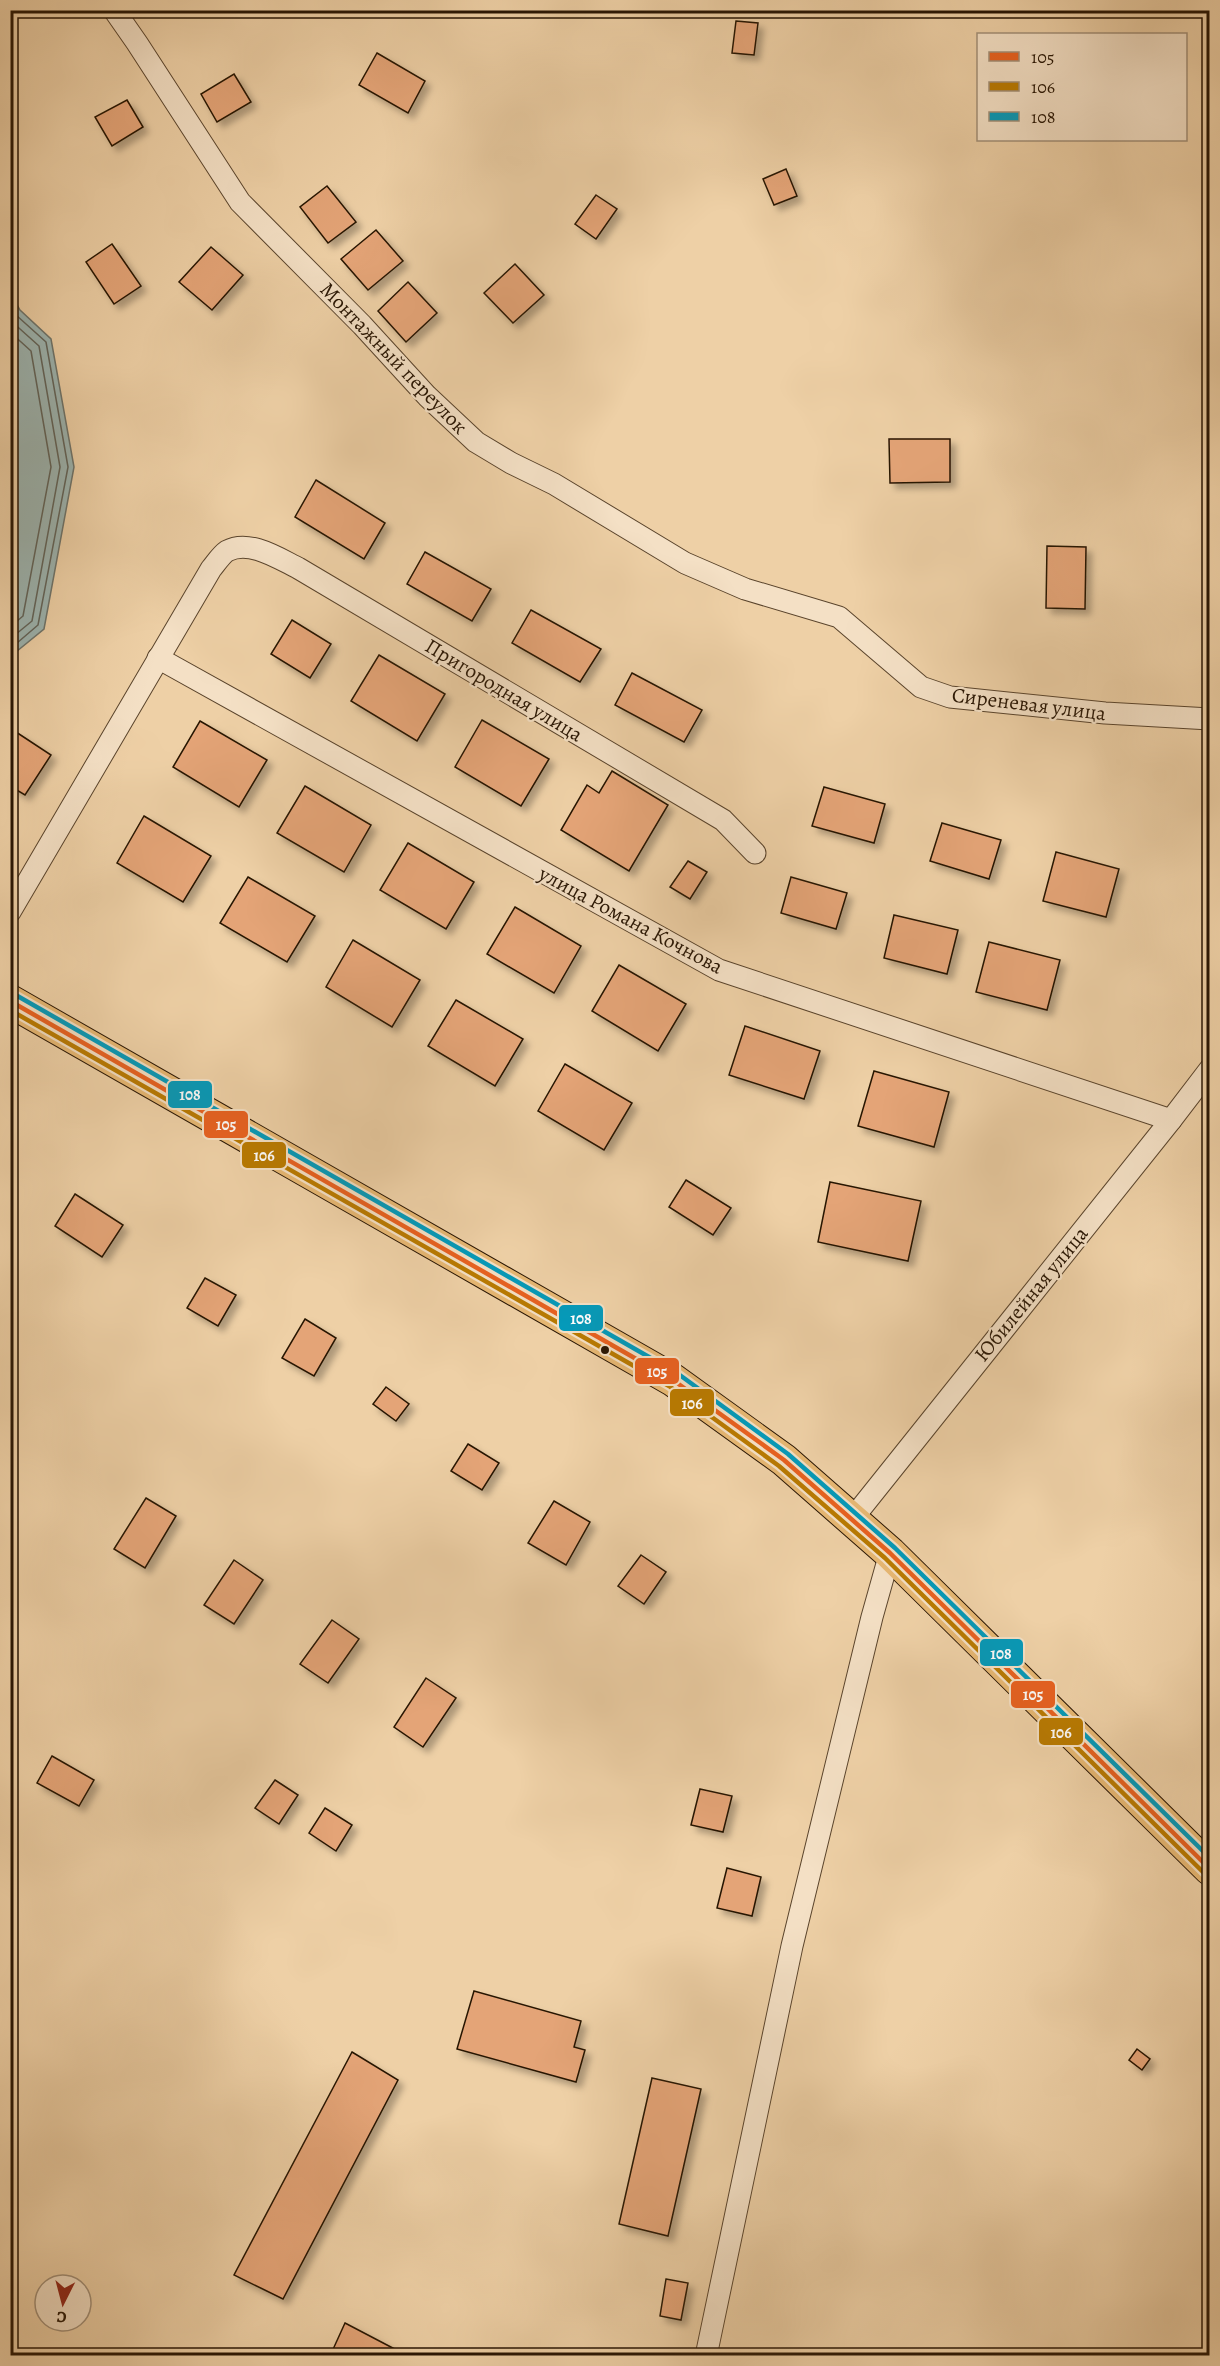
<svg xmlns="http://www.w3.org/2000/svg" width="1220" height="2366" font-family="Alegreya,serif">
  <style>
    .water { fill: #9cb4b0; stroke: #6e746b; stroke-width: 1.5 }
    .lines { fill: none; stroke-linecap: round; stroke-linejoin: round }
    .shore { stroke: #62645a; stroke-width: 1.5 }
    .building { fill: #e4a477; stroke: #281503; stroke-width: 1.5; filter: url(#shadow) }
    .minor-casing { stroke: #5a442c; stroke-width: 23 }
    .highway-casing { stroke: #281503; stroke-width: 34 }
    .minor { stroke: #f4e0c5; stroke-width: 21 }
    .highway { stroke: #e7b873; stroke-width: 32 }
    .bus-1-casing { stroke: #f4e0c5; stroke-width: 9 }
    .bus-2-casing { stroke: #f4e0c5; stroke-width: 9 }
    .bus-3-casing { stroke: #f4e0c5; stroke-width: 9 }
    .bus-1 { stroke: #e86120; stroke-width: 4.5 }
    .bus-2 { stroke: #b97a01; stroke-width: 4.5 }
    .bus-3 { stroke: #049aba; stroke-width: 4.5 }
    .bus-dot { fill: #281503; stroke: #f4e0c5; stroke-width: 2 }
    .labels { text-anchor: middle; stroke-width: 4.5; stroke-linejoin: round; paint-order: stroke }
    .street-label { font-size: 21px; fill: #281503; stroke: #f4e0c5 }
    .line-badge { stroke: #f4e0c5; stroke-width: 2 }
    .badge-label { font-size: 16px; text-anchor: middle; font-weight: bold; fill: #fff }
  </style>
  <defs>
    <filter id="shadow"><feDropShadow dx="5.5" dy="5.5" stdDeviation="3" flood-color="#0004"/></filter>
  </defs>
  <rect width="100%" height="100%" fill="#eed0a6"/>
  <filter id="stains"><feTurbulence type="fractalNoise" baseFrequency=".00333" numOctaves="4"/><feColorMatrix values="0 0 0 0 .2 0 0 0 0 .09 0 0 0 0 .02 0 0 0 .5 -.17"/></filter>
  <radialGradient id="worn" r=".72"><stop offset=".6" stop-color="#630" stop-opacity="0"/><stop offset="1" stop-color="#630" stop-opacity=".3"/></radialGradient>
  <path class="water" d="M10,292L20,310L51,339L74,467L44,629L11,656Z"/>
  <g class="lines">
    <g class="shore">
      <path d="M10,305L16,315L46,342L68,467L38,625L10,649"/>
      <path d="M10,320L39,346L60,467L32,621L10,639"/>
      <path d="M10,332L31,351L51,467L23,616L10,627"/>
    </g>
  </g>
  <g class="building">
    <path d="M736,21L758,23L754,55L732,53Z"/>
    <path d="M377,53L425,81L408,113L359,85Z"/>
    <path d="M234,74L251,102L217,122L201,94Z"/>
    <path d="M127,100L143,127L112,146L95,117Z"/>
    <path d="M786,169L797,196L774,205L763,179Z"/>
    <path d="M327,186L356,222L328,243L300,207Z"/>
    <path d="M596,195L617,209L596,239L575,224Z"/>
    <path d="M376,230L403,261L368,290L341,259Z"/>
    <path d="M112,244L141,286L114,304L86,262Z"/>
    <path d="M211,247L243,275L212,310L179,282Z"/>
    <path d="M515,264L544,295L513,323L484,293Z"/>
    <path d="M408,282L437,313L406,342L378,311Z"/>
    <path d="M889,439H950V482L890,483Z"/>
    <path d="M316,480L385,523L364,559L295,517Z"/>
    <path d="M1047,546L1086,547L1085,609L1046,608Z"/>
    <path d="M425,552L491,589L472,621L407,584Z"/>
    <path d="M531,610L601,649L580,682L512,643Z"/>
    <path d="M292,620L331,644L310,678L271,654Z"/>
    <path d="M379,655L445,694L417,741L351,701Z"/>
    <path d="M632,673L702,710L684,742L615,705Z"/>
    <path d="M482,720L549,759L521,806L455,767Z"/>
    <path d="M200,721L267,760L239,807L173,767Z"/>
    <path d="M16,732L51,755L25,795L10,786V741Z"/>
    <path d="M612,771L668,805L629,871L561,830L587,785L599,793Z"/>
    <path d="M305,786L371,825L344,872L277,833Z"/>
    <path d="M824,787L885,804L874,843L812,826Z"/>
    <path d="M144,816L211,856L183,902L117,863Z"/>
    <path d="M942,823L1001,840L989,879L930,861Z"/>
    <path d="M408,843L474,882L446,929L380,890Z"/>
    <path d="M1056,852L1119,869L1106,917L1043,901Z"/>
    <path d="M688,861L707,872L690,899L670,887Z"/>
    <path d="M248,877L315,916L287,962L220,923Z"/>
    <path d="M791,877L847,893L836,929L781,913Z"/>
    <path d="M515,907L581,946L554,993L487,954Z"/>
    <path d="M894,915L958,930L947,974L884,958Z"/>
    <path d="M353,940L420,980L392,1027L326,987Z"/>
    <path d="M989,942L1060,960L1047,1010L976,992Z"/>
    <path d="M619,965L686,1004L658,1051L592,1011Z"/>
    <path d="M456,1000L523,1039L495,1086L428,1046Z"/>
    <path d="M745,1026L820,1051L804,1099L729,1075Z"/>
    <path d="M565,1064L632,1103L604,1150L538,1111Z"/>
    <path d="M874,1071L949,1092L934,1147L858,1126Z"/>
    <path d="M686,1180L731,1208L713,1235L669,1207Z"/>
    <path d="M830,1182L921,1201L908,1261L818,1242Z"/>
    <path d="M75,1194L123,1225L102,1257L55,1226Z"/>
    <path d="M205,1278L236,1295L218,1326L187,1308Z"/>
    <path d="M305,1319L336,1338L314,1376L282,1358Z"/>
    <path d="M386,1387L409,1404L396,1421L373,1404Z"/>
    <path d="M468,1444L499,1463L482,1490L451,1471Z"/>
    <path d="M146,1498L176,1516L145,1568L114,1549Z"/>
    <path d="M554,1501L590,1522L566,1565L528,1543Z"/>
    <path d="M641,1555L666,1572L644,1604L618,1586Z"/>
    <path d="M234,1560L263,1580L234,1624L204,1605Z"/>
    <path d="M332,1620L359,1639L328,1683L300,1664Z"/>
    <path d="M426,1678L456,1698L423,1747L394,1727Z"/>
    <path d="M52,1756L94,1780L79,1806L37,1783Z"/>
    <path d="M275,1780L298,1795L279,1824L255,1808Z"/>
    <path d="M700,1789L732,1796L723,1832L691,1825Z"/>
    <path d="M325,1808L352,1825L336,1851L309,1833Z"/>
    <path d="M727,1868L761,1877L752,1916L717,1908Z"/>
    <path d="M474,1991L581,2021L574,2047L585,2050L576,2082L457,2049Z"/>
    <path d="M1137,2049L1150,2059L1142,2070L1129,2060Z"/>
    <path d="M352,2052L398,2080L283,2299L234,2275Z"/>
    <path d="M652,2078L701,2089L668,2236L619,2224Z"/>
    <path d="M666,2279L688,2283L681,2320L660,2316Z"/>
    <path d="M345,2323L408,2356H330Z"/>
  </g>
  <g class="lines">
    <defs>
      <g id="minor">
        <path d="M114,10L137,43L240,202L362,325L427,396L476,442L511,463L554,484L685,563L745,589L839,617L921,687L950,697L1105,713L1210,719"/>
        <path d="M158,658L719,970L1171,1120"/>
        <path d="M10,912L211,569C216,563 221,555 227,551C249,539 278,558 298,568L723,820L755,853"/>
        <path d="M853,1518L1171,1120L1210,1069"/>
        <path d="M706,2356L792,1946L872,1617L890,1553"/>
      </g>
      <path id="highway" d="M10,1001L673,1380L784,1460L890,1553L1210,1869"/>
    </defs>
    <use href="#minor" class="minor-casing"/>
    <use href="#highway" class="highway-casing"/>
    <use href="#minor" class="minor"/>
    <use href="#highway" class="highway"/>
    <defs>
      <path id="bus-1" d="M10,1001L673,1380L784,1460L890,1553L1210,1869"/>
      <path id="bus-2" d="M10,1010L669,1386L779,1466L885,1558L1205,1874"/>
      <path id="bus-3" d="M14,994L677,1373L788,1454L895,1548L1210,1858"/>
    </defs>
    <use href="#bus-1" class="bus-1-casing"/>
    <use href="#bus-2" class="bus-2-casing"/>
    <use href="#bus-3" class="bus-3-casing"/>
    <use href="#bus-1" class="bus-1"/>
    <use href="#bus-2" class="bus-2"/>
    <use href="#bus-3" class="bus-3"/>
  </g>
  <circle class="bus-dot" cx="605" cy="1350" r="5"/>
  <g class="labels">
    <g class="street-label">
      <text transform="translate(394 358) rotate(46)" y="7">Монтажный переулок</text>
      <text transform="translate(504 690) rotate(31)" y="7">Пригородная улица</text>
      <text transform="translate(1029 704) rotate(7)" y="7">Сиреневая улица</text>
      <text transform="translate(631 920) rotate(28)" y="7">улица Романа Кочнова</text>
      <text transform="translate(1031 1294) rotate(-51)" y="7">Юбилейная улица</text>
    </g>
  </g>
  <g class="line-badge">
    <rect x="167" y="1080" width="46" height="29" rx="6" fill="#049aba"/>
    <rect x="203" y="1110" width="46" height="29" rx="6" fill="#e86120"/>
    <rect x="241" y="1141" width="46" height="28" rx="6" fill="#b97a01"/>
    <rect x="558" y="1304" width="46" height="28" rx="6" fill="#049aba"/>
    <rect x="634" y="1357" width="46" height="28" rx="6" fill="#e86120"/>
    <rect x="669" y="1388" width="46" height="29" rx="6" fill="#b97a01"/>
    <rect x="979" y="1638" width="45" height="29" rx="6" fill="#049aba"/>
    <rect x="1010" y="1680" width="46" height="29" rx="6" fill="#e86120"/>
    <rect x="1038" y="1717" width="46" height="29" rx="6" fill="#b97a01"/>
  </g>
  <g class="badge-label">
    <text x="190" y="1100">108</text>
    <text x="226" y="1130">105</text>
    <text x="264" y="1161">106</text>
    <text x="581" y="1324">108</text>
    <text x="657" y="1377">105</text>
    <text x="692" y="1409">106</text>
    <text x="1001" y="1659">108</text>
    <text x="1033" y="1700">105</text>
    <text x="1061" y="1738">106</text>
  </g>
  <rect width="1220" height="2366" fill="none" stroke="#eed0a6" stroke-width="36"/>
  <rect x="12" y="12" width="1196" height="2342" fill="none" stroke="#281503" stroke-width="3"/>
  <rect x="18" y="18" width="1184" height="2330" fill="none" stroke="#281503" stroke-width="1.5"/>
  <rect x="977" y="33" width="210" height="108" fill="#f4e0c5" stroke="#a28f77" stroke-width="1.5"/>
  <rect x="989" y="52" width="30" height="9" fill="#e86120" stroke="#a28f77" stroke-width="1.5"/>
  <text x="1031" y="63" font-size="18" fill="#281503">105</text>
  <rect x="989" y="82" width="30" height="9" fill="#b97a01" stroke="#a28f77" stroke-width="1.5"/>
  <text x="1031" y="93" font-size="18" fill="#281503">106</text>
  <rect x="989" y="112" width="30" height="9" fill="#049aba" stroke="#a28f77" stroke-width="1.5"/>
  <text x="1031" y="123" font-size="18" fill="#281503">108</text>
  <g transform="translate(63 2303) rotate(186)"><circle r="28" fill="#f4e0c5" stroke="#a28f77" stroke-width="1.5"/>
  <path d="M0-4.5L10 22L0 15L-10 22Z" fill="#8f2418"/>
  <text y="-9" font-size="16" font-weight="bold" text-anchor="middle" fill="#281503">С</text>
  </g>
  <rect width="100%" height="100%" filter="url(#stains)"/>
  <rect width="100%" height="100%" fill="url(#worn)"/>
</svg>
